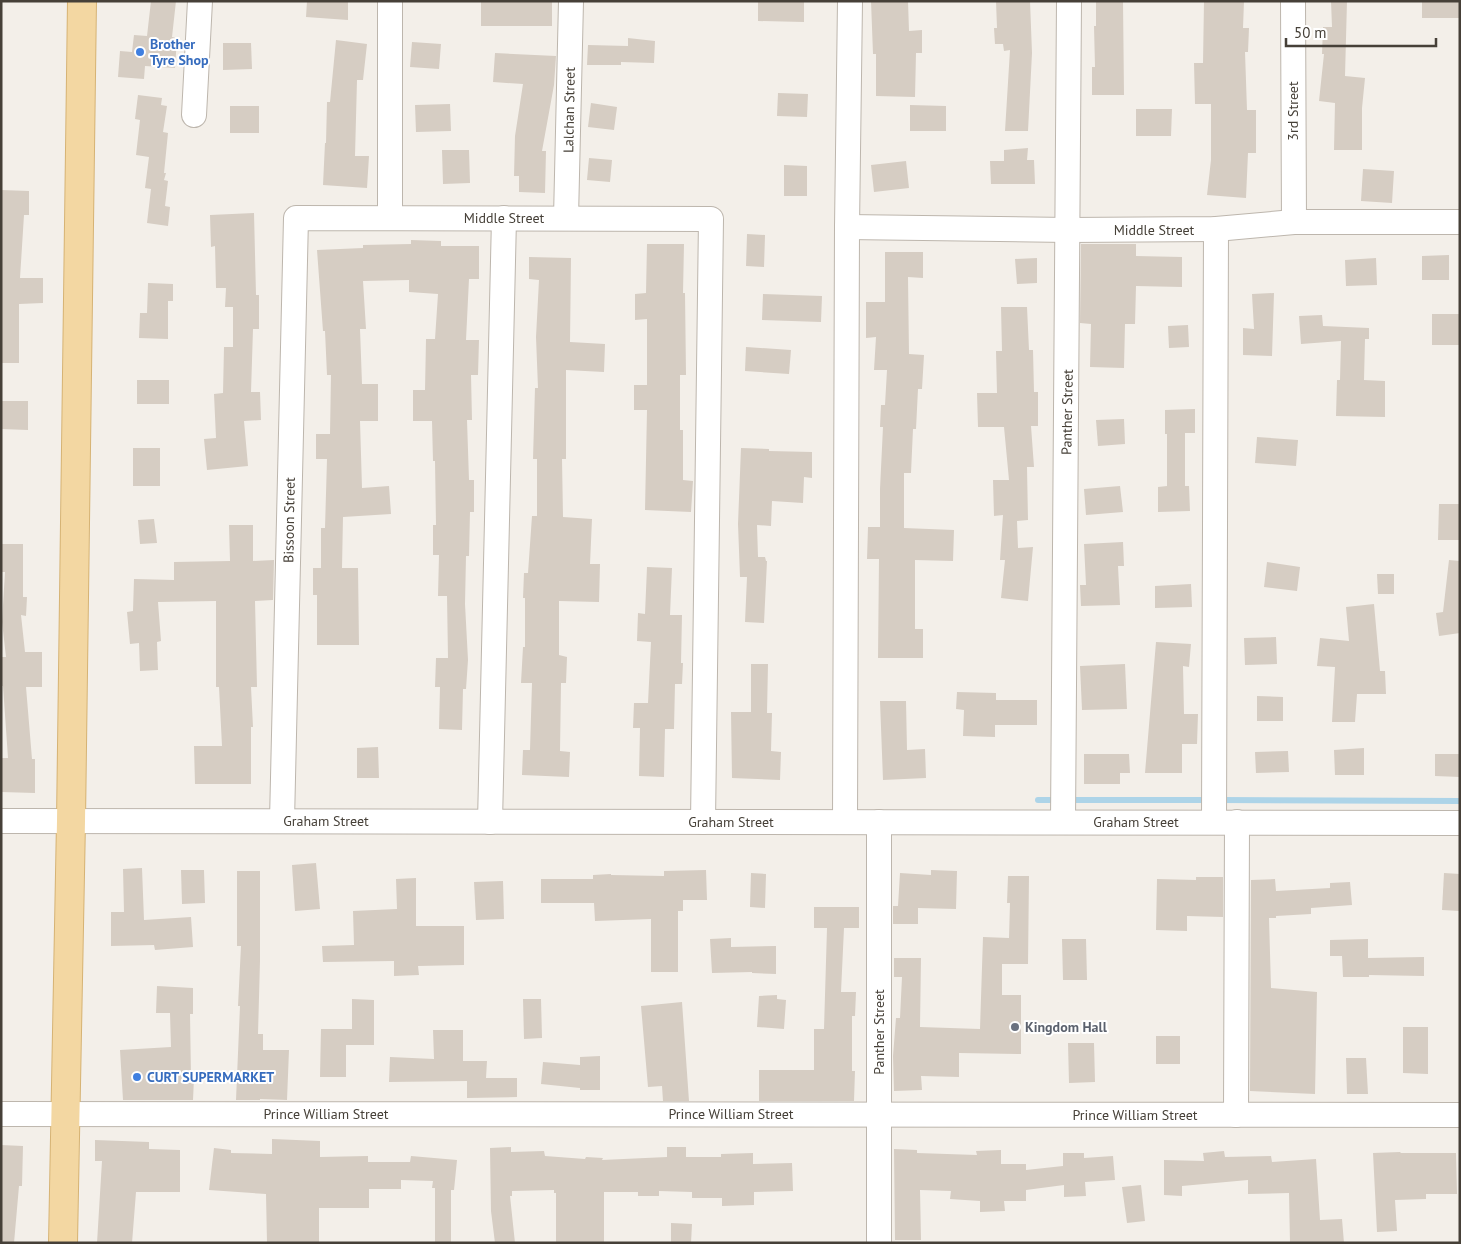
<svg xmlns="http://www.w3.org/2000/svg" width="1461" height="1244" font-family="'PT Sans',sans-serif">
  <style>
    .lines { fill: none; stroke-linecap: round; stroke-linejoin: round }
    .stream { stroke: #add4e8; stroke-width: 6 }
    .building { fill: #d6cdc3 }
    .minor-casing { stroke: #bdb6ad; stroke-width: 26 }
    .major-casing { stroke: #d6b374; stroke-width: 30 }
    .minor { stroke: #fff; stroke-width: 24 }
    .major { stroke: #f3d7a2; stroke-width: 28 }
    .shop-dot { fill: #3f7fe0; stroke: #fff; stroke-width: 2 }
    .worship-dot { fill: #6b7280; stroke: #fff; stroke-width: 2 }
    .labels { text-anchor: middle; stroke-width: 4; stroke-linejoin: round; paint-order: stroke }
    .shop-label { font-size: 14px; font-weight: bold; fill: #366cbe; stroke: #fff; text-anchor: start }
    .street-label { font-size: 14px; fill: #464038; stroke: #fff }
    .worship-label { font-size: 14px; font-weight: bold; fill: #5b616d; stroke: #fff; text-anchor: start }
  </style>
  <rect width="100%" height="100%" fill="#f3efe9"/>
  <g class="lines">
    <g class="stream">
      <path d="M1038,800H1210"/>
      <path d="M1220,800L1460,801"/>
    </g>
  </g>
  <g class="building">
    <path d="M151,1H176L172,37L177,38L175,68L145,66L144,79L118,77L120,51L132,52L134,35L147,36Z"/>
    <path d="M307,1L348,2V20L306,17Z"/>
    <rect x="481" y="1" width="71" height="25"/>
    <path d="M758,1H804V22L758,21Z"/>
    <path d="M871,1H908L909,31L922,30V53H916L915,97L876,96V54H873Z"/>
    <path d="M996,1H1030L1032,53L1028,131H1005L1010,50L1004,51L1003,44H995L994,28H997Z"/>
    <path d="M1096,1H1123L1124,95H1092V67H1095L1094,26H1096Z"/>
    <path d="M1204,1H1244L1243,28H1249L1248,52H1245L1247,110H1256V153H1248L1246,198L1207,195L1211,160V104H1195L1194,63H1203Z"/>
    <path d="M1331,1H1347L1345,76L1365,78L1362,108V150H1334L1335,103L1319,101L1324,54H1322L1323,27H1332Z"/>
    <rect x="1422" y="1" width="38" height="17"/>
    <path d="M628,38L655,41L654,63L621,62V65H587L588,45L628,46Z"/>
    <path d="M336,40L367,44L363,80H357L355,156H369L367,188L323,185L325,143H326L327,102H330Z"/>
    <path d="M412,42L441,44L439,69L410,67Z"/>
    <path d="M223,43H251L252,69L223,70Z"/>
    <path d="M495,53L556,56L554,85L542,151H546L545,193L519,192V176H514L515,136L523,84L493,82Z"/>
    <path d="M778,93L808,94L807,117L777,116Z"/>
    <path d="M138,95L162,98L161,105L167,106L163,132L168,133L164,173H166L164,180L168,181L165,206L170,207L168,226L147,223L151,189L145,188L149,157L136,155L140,120L135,119Z"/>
    <path d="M591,103L617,107L614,130L588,127Z"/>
    <path d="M450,104L451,131L416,132L415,105Z"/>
    <path d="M910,105L946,106V131H910Z"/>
    <rect x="230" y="106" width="29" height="27"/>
    <path d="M1136,109H1172L1171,136H1136Z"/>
    <path d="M1028,148L1027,160H1034L1035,184H991L990,161H1004V150Z"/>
    <path d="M442,150H469L470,183L443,184Z"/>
    <path d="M589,158L612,160L610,182L587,180Z"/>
    <path d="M906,161L909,188L874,192L871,165Z"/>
    <path d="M784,165L807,166V196H784Z"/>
    <path d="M1363,169L1394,171L1392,203L1361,201Z"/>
    <path d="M1,190L29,191V215H24L20,278H43V303L19,304V363H1Z"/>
    <path d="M254,213L256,295H259V329H253L251,392H260L261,420L244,421L248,466L207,470L204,439L216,438L214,394L223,393L224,347H233V307H225L226,288H216L215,246L211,247L210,215Z"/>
    <path d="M747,234L765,235L764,267L746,266Z"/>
    <path d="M411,240L441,241V246H479V279H469L466,340H479L478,375H471L472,420H467L469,480H474V512H470L469,556H466L465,604L468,660L466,689H463L462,730L439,729L440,687H435L436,658H448L447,596H438L439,555H433V525H436L435,461H433L432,421H413V390H425L426,339H435L438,294L409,292V280L363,281L366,329H360L362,384H378V421H360L362,488L389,486L391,514L343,517L342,568H358L359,645H317V595H313V568H321V528H325L327,459H316V434H330L331,375H327L325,331H323L317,250L363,248V245L411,244Z"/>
    <path d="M647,244H684L683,293H685L686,375H680V430H683V480L693,481L691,512L645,510L647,410H634V385H647V319L635,320V294L646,293Z"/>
    <path d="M1081,244H1136V256L1182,257V287L1136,286L1135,324H1125L1124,368L1090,367L1091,324L1080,323Z"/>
    <path d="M885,252H923V278L908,277L909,354L924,355L922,389H918L916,429H913L911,473H904V528L954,530L953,561L915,560V629H923V658H878L879,559H867L868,527H880V489L883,427H880L881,405H885L887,370H874L876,337L866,338V302H885Z"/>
    <path d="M1449,255V280H1422V256Z"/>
    <path d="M529,257L571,258L570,342L605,344L604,372L566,370V459H562L563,517L592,519L590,564H600L599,602L559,601V655L567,657L566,683H561L560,751L570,752L569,777L522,775L523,750H530L532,683H521L523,647H525V598H523L524,573H528L532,516H537V459H533L535,388H538L536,337L539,280L529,279Z"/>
    <path d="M1037,258V283L1017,284L1015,259Z"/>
    <path d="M1376,258L1377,285L1346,286L1345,260Z"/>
    <path d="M148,283L173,284V301H168V339L139,338L140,313H147Z"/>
    <path d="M1274,293L1272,356L1243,355V328L1254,329L1252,294Z"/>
    <path d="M763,294L822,296L821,322L762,320Z"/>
    <path d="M1001,307H1027L1029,350H1033L1034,392H1038V426H1031L1034,467H1027L1028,520L1017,521L1018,548L1033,547L1028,601L1001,598L1005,560H1000L1003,515L994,516L993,480H1009L1004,427H978L977,393H997L996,351H1002Z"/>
    <rect x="1432" y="314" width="28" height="31"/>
    <path d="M1322,315L1323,326L1369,328V339H1365L1364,380L1385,381V417L1336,416L1337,380H1340L1341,341L1301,344L1299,316Z"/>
    <path d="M1188,325L1189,347L1169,348L1168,326Z"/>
    <path d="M746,347L791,350L789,374L745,371Z"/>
    <rect x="137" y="380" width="32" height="24"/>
    <path d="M1,401H28V430L1,429Z"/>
    <path d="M1195,409V433H1185V486H1189L1190,511L1158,512V487L1167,486V434H1165V410Z"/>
    <path d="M1124,419L1125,444L1098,446L1096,420Z"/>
    <path d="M1257,437L1298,440L1296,466L1255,463Z"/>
    <rect x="133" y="448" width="27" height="38"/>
    <path d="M741,448L769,449V451L812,452V478L804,477L803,503L772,501L771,526L757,525L758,557H765L766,561H767L764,623L745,622L747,577H740L738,524Z"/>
    <path d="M1120,486L1123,512L1086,515L1084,489Z"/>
    <path d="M1439,504H1460V540H1438Z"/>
    <path d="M154,519L157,543L140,544L138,520Z"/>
    <path d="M229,525H253V561L274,560L273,600L255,601L257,687H251L253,727H251V784H195L194,746H222L219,687H216V601L158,602L161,641L157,642L158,670L140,671L139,643L130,644L127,612L133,611L134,579L174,580V562L230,561Z"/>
    <path d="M1123,542L1124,566H1118L1120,605L1081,606L1080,585H1086L1084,544Z"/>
    <path d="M1,544H23V597H27L26,616L21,615L25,652H42V687H26L32,759H35V793L1,792V758H8L3,686H1V657H6L2,622L5,572H1Z"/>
    <path d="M1449,560L1460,561V633L1439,636L1436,613L1443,612Z"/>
    <path d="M1267,562L1300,567L1297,591L1264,587Z"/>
    <path d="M647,567L672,568L670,615H682L681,663H683L682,684H675L674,729H665L664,777L639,776L640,728H633L634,703H648L651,642L637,641L638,613L645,614Z"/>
    <path d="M1377,574H1394V594H1378Z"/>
    <path d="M1191,584L1192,607L1155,608V586Z"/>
    <path d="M1374,604L1380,671H1385L1386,694H1357L1355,722H1332L1335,667L1317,666L1320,638L1349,641L1346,607Z"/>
    <path d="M1276,637L1277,664L1245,665L1244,638Z"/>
    <path d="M1156,642L1191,644L1189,667L1183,666L1184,714H1198L1197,744H1182V773H1145Z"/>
    <path d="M751,664H768L767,713H772L771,751L781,752L780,780L732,778L731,712H751Z"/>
    <path d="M1125,664L1127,709L1082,710L1080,666Z"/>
    <path d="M957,692L996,693V700H1037V725H995V737L963,736L964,710L956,709Z"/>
    <path d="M1257,696L1283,697V721H1257Z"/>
    <path d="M880,701H906L907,750L925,749L926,778L883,780Z"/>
    <path d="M378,747L379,778H357V748Z"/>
    <path d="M1364,748V775H1335L1334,750Z"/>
    <path d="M1288,751L1289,772L1256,773L1255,752Z"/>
    <path d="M1084,754H1129L1130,773H1120V784H1084Z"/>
    <path d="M1435,754H1460V777L1435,776Z"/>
    <path d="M316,863L320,909L295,911L292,865Z"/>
    <path d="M142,868L144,920L191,917L193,947L155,950L154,945L111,946V912H124L123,869Z"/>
    <path d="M181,870H204L205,903L182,904Z"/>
    <path d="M706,870L707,900H683V911H678V972H651V919L595,921L594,903H541V879H593V875L611,874V875L664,876V871Z"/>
    <path d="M931,870L957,871L956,909L918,908V924H893V906H898L900,873L931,875Z"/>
    <path d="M237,871H260V961L258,1034H263V1050H289L287,1100L260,1099V1100H236L240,1006H238L241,946H237Z"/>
    <path d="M751,873L766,874L765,908L750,907Z"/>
    <path d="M1444,873L1460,874V911L1442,910Z"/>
    <path d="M1008,876H1029L1028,964H1002V995H1021V1054L959,1053V1077L921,1076L922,1090L894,1091L893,1056L896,1018H900L902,977H894V958H921L920,1027L980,1029L983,937L1009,938L1010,903H1007Z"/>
    <path d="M1196,877H1223V917L1187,916V931L1156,930L1157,879L1196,880Z"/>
    <path d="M416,878V926H464V965L418,966L419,975L394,976V961L323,962L322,946L354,945L353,911L397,909L396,879Z"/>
    <path d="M1275,879L1276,891L1330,888V883L1350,882L1352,905L1311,908V914L1276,916V918H1269L1271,988L1317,992L1315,1094L1250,1091L1251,880Z"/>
    <path d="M503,881L504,919L476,920L474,882Z"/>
    <path d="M814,907H859V928H844L841,992H856L855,1016H852V1071H855L854,1101H759V1070H814V1029H824L827,928H814Z"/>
    <path d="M731,938V947L776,946V974L752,973V972L712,973L710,939Z"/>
    <path d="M1062,939H1086L1087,980H1063Z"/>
    <path d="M1368,939V958L1424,957V976L1369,975V977H1343L1342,956H1330V940Z"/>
    <path d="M157,986L193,988V1014H190L191,1078H194L193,1100H123L120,1050L171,1047L170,1013H156Z"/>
    <path d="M777,995V999L786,1000L784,1029L757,1027L759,996Z"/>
    <path d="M352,999L374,1000V1045H346V1077H320L321,1029H352Z"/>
    <path d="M523,999H541L542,1038L524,1039Z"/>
    <path d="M682,1002L689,1101H663L662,1086L648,1087L641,1006Z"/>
    <path d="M1403,1027H1428V1074L1403,1073Z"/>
    <path d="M433,1030H463V1061H487L486,1078H517V1097L467,1098V1081L389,1082L390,1057L434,1059Z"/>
    <rect x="1156" y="1036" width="24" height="28"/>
    <path d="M1068,1043H1094L1095,1082L1069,1083Z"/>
    <path d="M600,1056V1090H580V1088L541,1084L543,1062L580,1065V1057Z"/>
    <path d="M1346,1058H1366L1368,1094H1347Z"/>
    <path d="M272,1139L320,1141V1157L368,1156V1162H410L411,1156L457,1160L454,1190H451V1242H435V1188H432L433,1181L401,1180V1189H369V1208H319V1243H267L266,1194L209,1190L214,1148L231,1150V1153L272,1154Z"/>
    <path d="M95,1140L149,1142V1149L180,1150V1192H136L132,1243H97L102,1161H95Z"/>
    <path d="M1,1145L23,1146L22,1186H19L14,1243H1Z"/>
    <path d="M511,1147V1152L544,1151L545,1156L585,1159L586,1157L603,1158L602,1160L667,1157V1147H686V1157H721V1154L753,1153V1164L792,1163L793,1191L754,1192V1205L722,1206V1198H692V1192L659,1191V1196H638V1192H604V1243H556V1193H554V1190L512,1191V1196H510L515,1243H495L491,1211L490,1148Z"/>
    <path d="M894,1149L917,1150V1153L977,1155L976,1151L1001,1150V1164H1026V1170L1063,1166V1153H1084V1158L1113,1156L1115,1180L1085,1182L1086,1196L1064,1197V1185L1026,1190V1201H1004L1005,1211L980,1212V1201L950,1199L951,1191L920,1190L921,1240H895Z"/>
    <path d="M1224,1151L1225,1157L1271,1156L1272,1162L1316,1159L1320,1220L1342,1219L1344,1243H1290L1289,1193L1248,1194V1180L1182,1186V1196L1164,1195V1160L1204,1161L1203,1153Z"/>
    <path d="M1400,1152L1401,1153H1456L1457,1194H1426V1199L1395,1200L1397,1231L1377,1232L1373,1153Z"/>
    <path d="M1141,1185L1145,1221L1127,1223L1122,1187Z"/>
    <path d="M671,1223L692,1224L691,1243H671Z"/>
  </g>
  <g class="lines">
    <defs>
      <g id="minor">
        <path d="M1293,1L1294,222"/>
        <path d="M194,115L200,1"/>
        <path d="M390,218V1"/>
        <path d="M566,218L571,1"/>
        <path d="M847,227L1068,230L1216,229L1294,222H1460"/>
        <path d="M1,821L1460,823"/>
        <path d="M282,821L296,218L711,219L703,822"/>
        <path d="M490,822L504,218"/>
        <path d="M845,822L847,227L850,1"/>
        <path d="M1063,822L1069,1"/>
        <path d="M1214,822L1216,229"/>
        <path d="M1,1114L1460,1115"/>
        <path d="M1236,1115L1237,822"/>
        <path d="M879,1243V822"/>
      </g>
      <path id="major" d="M63,1243L71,821L82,1"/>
    </defs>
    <use href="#minor" class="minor-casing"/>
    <use href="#major" class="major-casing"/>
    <use href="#minor" class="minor"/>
    <use href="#major" class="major"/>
  </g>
  <g class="shop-dot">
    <circle cx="140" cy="52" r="5"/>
    <circle cx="137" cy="1077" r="5"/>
  </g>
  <circle class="worship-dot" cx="1015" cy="1027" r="5"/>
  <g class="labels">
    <g class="shop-label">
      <text x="150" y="49">Brother<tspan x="150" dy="16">Tyre Shop</tspan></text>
      <text x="147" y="1082">CURT SUPERMARKET</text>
    </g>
    <g class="street-label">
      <text transform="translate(569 110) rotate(-89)" y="5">Lalchan Street</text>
      <text transform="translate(1293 111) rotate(-90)" y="5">3rd Street</text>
      <text x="504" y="223">Middle Street</text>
      <text x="1154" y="235">Middle Street</text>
      <text transform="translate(1067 412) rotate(-89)" y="5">Panther Street</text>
      <text transform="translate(289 520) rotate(-89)" y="5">Bissoon Street</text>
      <text x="326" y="826">Graham Street</text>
      <text x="731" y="827">Graham Street</text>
      <text x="1136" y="827">Graham Street</text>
      <text transform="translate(879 1032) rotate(-90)" y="5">Panther Street</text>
      <text x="326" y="1119">Prince William Street</text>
      <text x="731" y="1119">Prince William Street</text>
      <text x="1135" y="1120">Prince William Street</text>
    </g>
    <g class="worship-label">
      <text x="1025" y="1032">Kingdom Hall</text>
    </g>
  </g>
  <rect width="1461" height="1244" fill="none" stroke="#464038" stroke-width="5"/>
  <path d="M1286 38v8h150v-8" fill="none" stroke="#464038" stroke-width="2.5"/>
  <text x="1294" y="38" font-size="15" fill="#464038" stroke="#ffffff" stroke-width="4" paint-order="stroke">50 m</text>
</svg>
